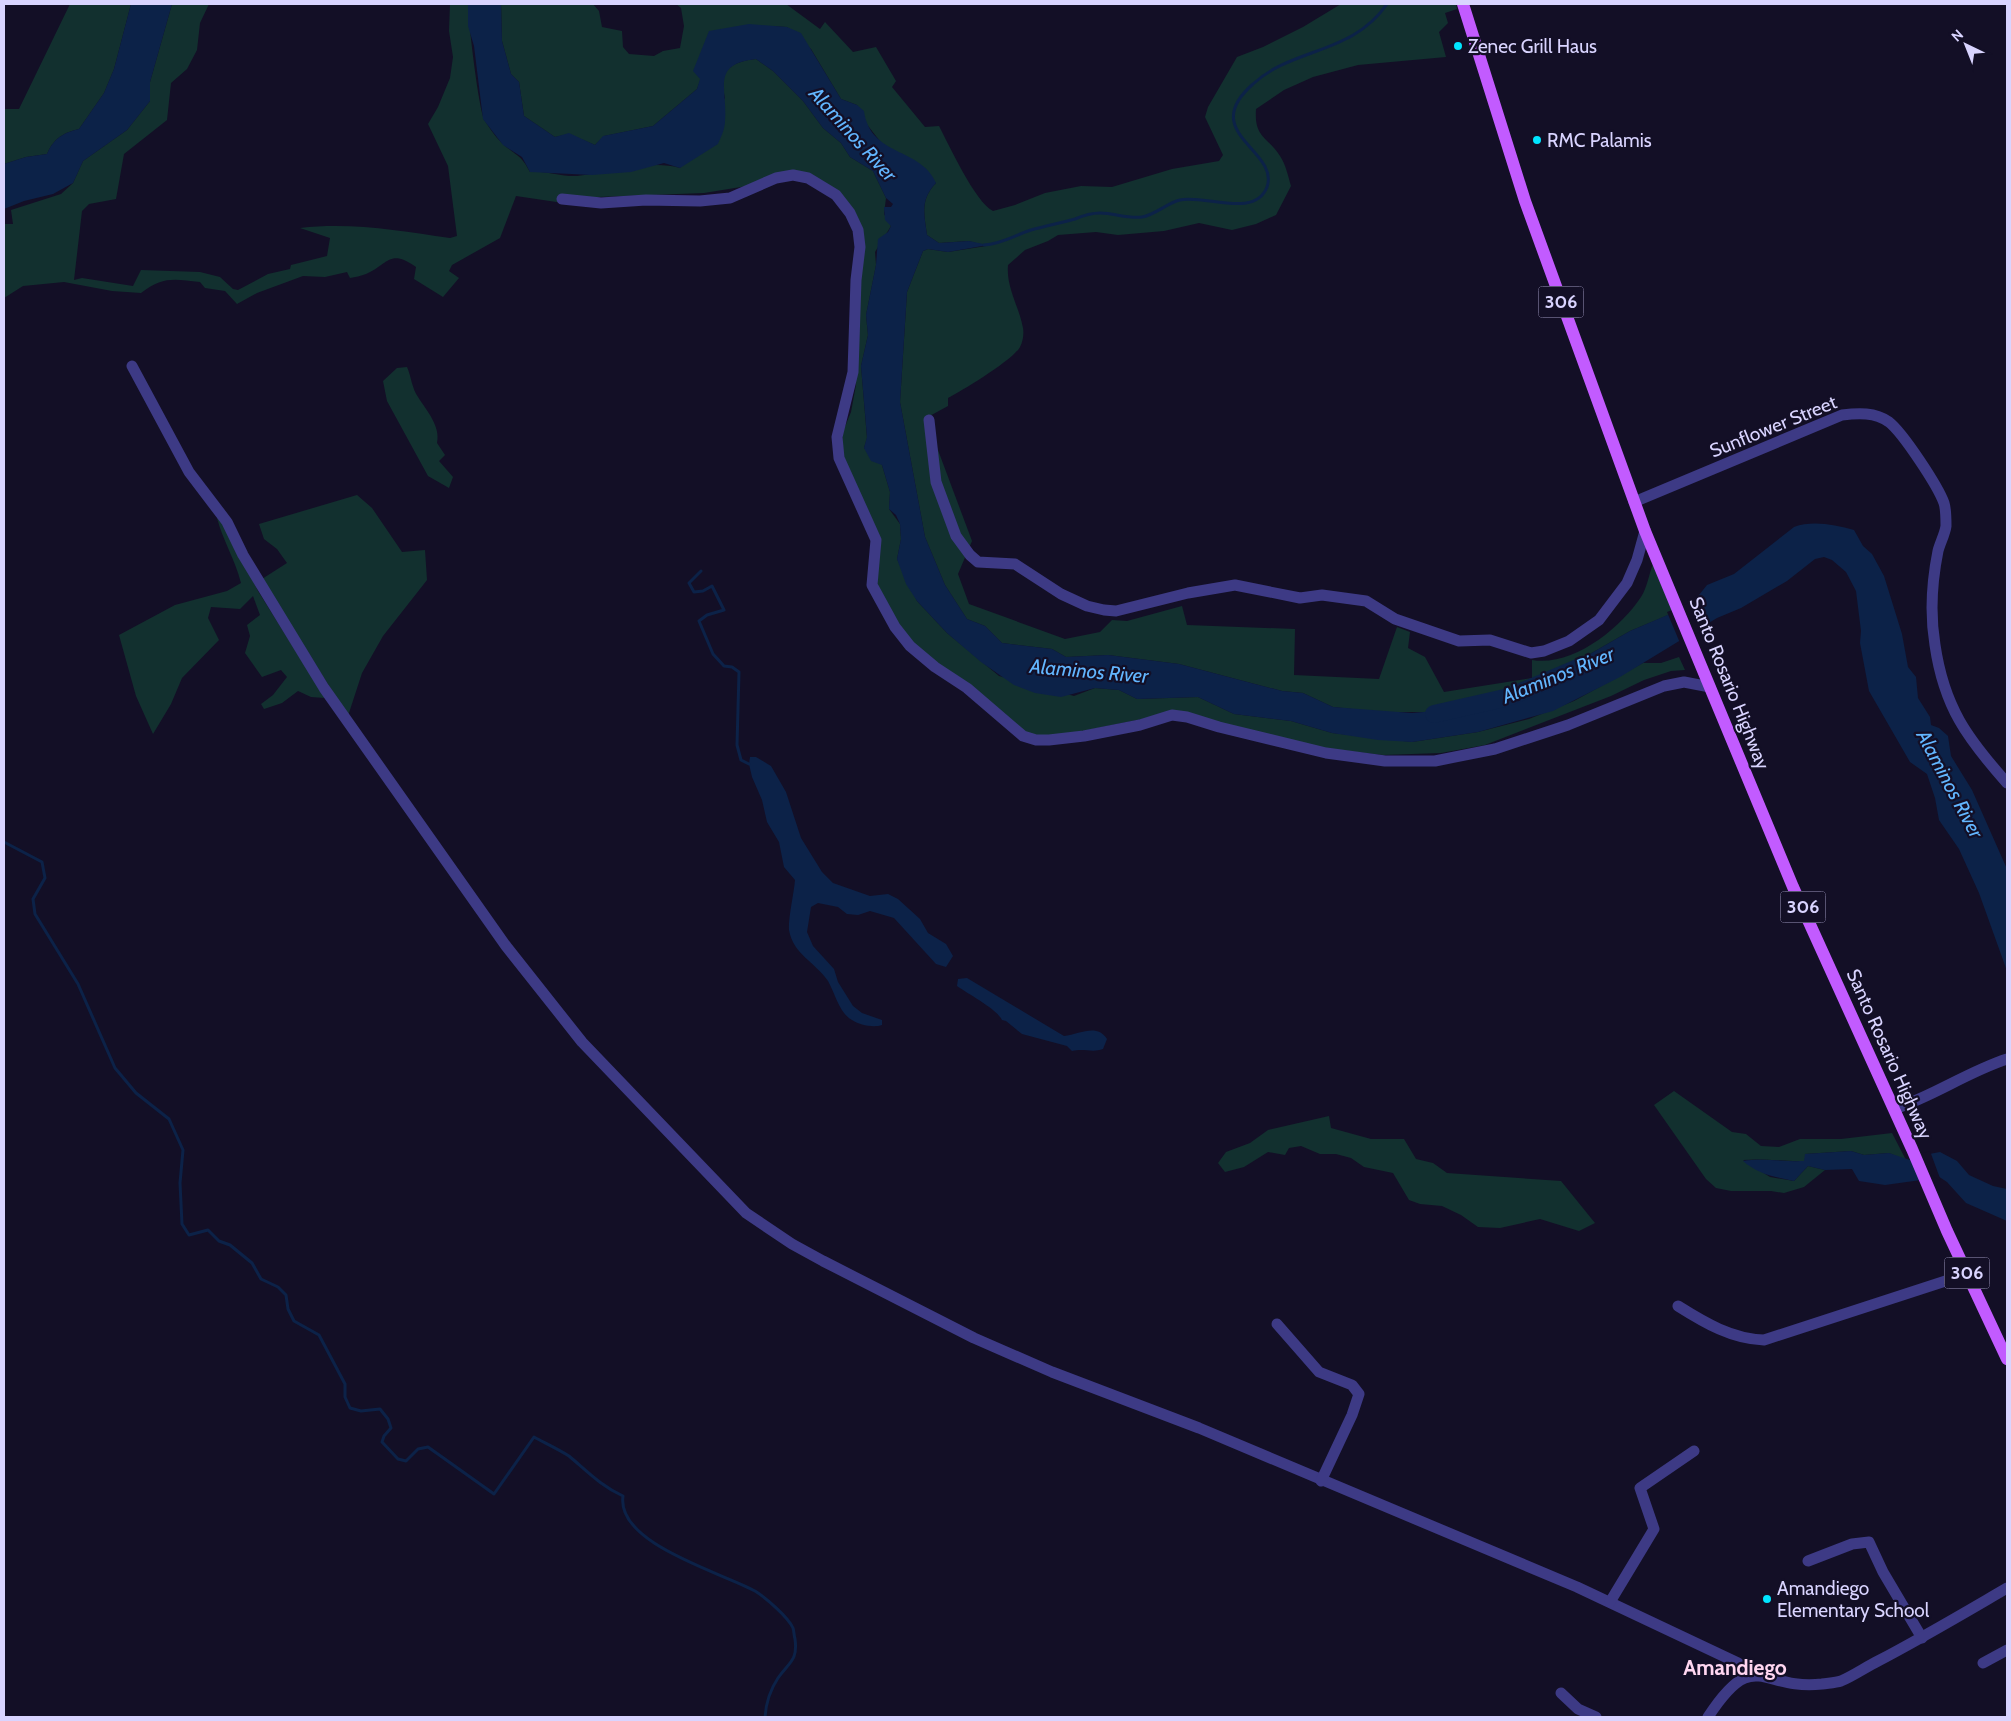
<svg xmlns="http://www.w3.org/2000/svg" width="2011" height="1721" font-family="Cabin,sans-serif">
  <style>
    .green { fill: #12302f }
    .water { fill: #0c2248 }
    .pier { fill: #130f26 }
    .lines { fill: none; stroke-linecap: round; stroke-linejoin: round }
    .stream { stroke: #0c2248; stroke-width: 3 }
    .river { stroke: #0c2248; stroke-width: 18 }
    .minor { stroke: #3d3a85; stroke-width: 11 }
    .major { stroke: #c25bff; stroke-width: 12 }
    .poi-dot { fill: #00e5ff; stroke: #130f26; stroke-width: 2 }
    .labels { text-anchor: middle; stroke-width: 4.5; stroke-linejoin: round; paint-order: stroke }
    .shield { fill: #130f26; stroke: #9e99be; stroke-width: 1 }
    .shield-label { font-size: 18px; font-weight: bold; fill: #d9d4ff }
    .poi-label { font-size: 19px; fill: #d9d4ff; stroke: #130f26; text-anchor: start }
    .street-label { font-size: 19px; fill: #d9d4ff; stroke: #130f26 }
    .water-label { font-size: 20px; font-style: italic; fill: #62b6ff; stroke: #130f26 }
    .quarter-label { font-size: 21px; font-weight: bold; fill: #ffd6f0; stroke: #130f26 }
  </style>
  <rect width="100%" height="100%" fill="#130f26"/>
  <g class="green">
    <path d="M70,4H131L114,69L104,93L79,129C63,133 54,138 47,154L26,157L4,164V109H19Z"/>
    <path d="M172,4H209L200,23L197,50L187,69L171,83L167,120L124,154L116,199L89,204L82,211L74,280L82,278L133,286L141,270L200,272L220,277L233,289L238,290L268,274L290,269L291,265L327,256L330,238L300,228C352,222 400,231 450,238L457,236L448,166L428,124L438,107L450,78L453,57L449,31L450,4H468C468,18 479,113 485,121C490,129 497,139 504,145C518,157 521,155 530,172C546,170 561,177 577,176C610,173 648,159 680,168L725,98C719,71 729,62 756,59L773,71L803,101L823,128L841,143L850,157L873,171L886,198L884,214L891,226L875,252L876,265L866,315L868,335L861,366L867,438L864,448L882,465L890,492L889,509L900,524L901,539L897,559L917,601L947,633L999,676L1074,696L1095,688L1119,690L1137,699L1198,697L1234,714L1291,721L1332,733L1412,742L1478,732L1529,719L1574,701L1643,663H1661L1679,657L1685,670L1671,671L1644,680L1611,696L1485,745L1441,753L1383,755L1330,749L1157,716L1048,738L1024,734L910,643L877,587L879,551L843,461L842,434L851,412L856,385L857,221L808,176L704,193L598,197L570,204L516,196L500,238L452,265L449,271L459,278L443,297L414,279L416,267C389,248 388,265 366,274C361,276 355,277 350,278L347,272L325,277L303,276L257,293L237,304L225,291L205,288L200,282C174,279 163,276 141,293L112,291L64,282L23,286L4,298V224H13L11,210L61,194L73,183L83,161L127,130L150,101V82Z"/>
    <path d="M501,4H593L599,11L602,27L622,31L623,47L629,54L654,56L663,51L680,48L684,26L681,8L676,4H786L820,29L825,22L853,52L876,47L896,81L892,87L925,127L939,126C949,145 975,202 993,211L1015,205L1045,193L1081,186L1112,187L1172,169L1219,161L1223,155L1205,117L1208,107L1237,57L1263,47L1303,27L1341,4H1456L1457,9L1445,13L1448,23L1439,32L1446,57L1358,65L1313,77L1284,90L1256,109C1254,138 1267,136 1280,156C1286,165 1288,176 1291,186L1276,215L1256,224L1232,230L1199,223L1164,231L1118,235L1096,232L1058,235L1048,241L1025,250L1008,265C1006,288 1019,306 1023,328C1024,334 1023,341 1020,347C1013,360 962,391 948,398V406L926,418L972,541L958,574L969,604L1065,639L1100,632L1112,620L1127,621L1182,606L1187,625L1295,629L1294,675L1379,679L1397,627L1410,632L1408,648L1425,657L1444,692L1532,678V660C1572,667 1620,629 1641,597C1647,588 1649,574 1653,564L1673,613L1630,631L1569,666L1555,679L1532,692L1470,708L1444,712H1381L1333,707L1303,693L1282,691L1179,664L1108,655L1066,657L1052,649L1002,643L985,626L967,619L945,585L925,537L900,402L907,292L923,251L928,249L948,252L986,246L969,241L939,243L927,235C924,213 920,200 936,183L899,153L883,145L865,122L857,105L841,99L811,49L787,27L769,26L701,78L697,89L653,126L604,136L595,145L569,134L555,137L524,116L519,82L511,74L502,41Z"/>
    <path d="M407,367C411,376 412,389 418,397C426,410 441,426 437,443L445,455L439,461L453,477L449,488L428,476L387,401L383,381L397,368Z"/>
    <path d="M357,495L372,508L402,552L425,550L427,580L383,636L362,673L348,716L262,579L287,563L277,549L264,539L259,524Z"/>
    <path d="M217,518L222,520L258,591L325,698L311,697L298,691L282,703L264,709L261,704L273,695L287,677L281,670L262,677L245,653L250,636L247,625L260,615L253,596L240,609L211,607L208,618L219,640L182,678L171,704L153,734L136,696L119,635L175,605L227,591L241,583C235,559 223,541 217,518Z"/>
    <path d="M1674,1091L1732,1132L1746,1134L1761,1146L1779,1147L1800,1139H1841L1892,1133L1906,1160L1889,1153L1864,1155L1851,1151L1805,1154V1161C1784,1162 1764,1158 1743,1160L1770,1177L1794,1181L1808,1166L1825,1170L1804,1187L1784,1193L1771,1191H1731L1716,1188L1706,1179L1654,1105Z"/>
    <path d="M1329,1116L1331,1128L1371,1139H1404L1416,1159L1433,1163L1447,1173L1561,1181L1595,1223L1579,1231L1540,1219L1500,1228L1478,1227L1461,1215L1442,1206L1420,1204L1409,1200L1393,1173L1364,1167L1351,1158L1336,1154H1320L1301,1146L1289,1148L1285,1155L1268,1152L1244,1167L1225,1172L1218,1163L1226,1152L1250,1143L1268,1130Z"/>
  </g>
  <g class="water">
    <path d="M131,4H172L150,82V101L127,130L83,161L73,183L53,194L24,201L4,209V164L26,157L47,154C54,138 63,133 79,129L104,93L114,69Z"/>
    <path d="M468,4H501L502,41L511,74L519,82L524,116L555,137L569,133L595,145L603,136L653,126L697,89L700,79L693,71L709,31L749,24L787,27L801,33L841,99L857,105L864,111C870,157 921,147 936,183C920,200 924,213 927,235L939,243L969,241L988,245L948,252L928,249L923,251L907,292L900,402L925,537L945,585L967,619L985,626L1002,643L1052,649L1066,657L1108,655L1179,664L1282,691L1303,693L1333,707L1412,713L1470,708L1532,692L1555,679L1569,666L1630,631L1691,605L1707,585L1734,574L1794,527C1813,520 1835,525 1854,530L1863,546L1872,554L1884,576L1902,634L1908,667L1916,677L1918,698L1930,717L1931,725L1939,728L1948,736L1951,756L1972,790L2007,869V971L1979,893L1959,849L1939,820L1935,798L1927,774L1910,762L1869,691L1860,643L1861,631L1856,591L1846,572L1832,560L1824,557L1815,559L1787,581L1741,608L1717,618L1620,677L1553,711L1478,732L1412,742L1378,740L1332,733L1291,721L1234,714L1198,697L1137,699L1119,690L1095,688L1061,697L1035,693L1014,685L981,662L947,633L917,601L906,584L897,559L901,539L900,524L896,515L889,509L890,492L882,465L871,461L864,448L867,437L861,366L868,335L866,315L876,265L878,239L888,232L891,226L885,220L884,207H891L893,204L886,198L873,171L850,157L841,143L823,128L803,101L773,71L756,59C710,64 728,89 725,121C725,129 721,137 718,144L680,168L664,163L631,172L592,175L530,172L522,157L503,145L483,119L474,46L468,26Z"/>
    <path d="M750,757H756L771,766L786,792L801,838L822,872L833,883L870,896L888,894L898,899L920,919L928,933L946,944L953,956L946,967L936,964L894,918L870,911L858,915L847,914L838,907L818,903L811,907L807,932L813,946L834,969L838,982L853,1006L862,1013L882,1020V1025C874,1028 859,1025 852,1020C839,1013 835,993 828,981C815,962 793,954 789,930C788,919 794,893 795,880L784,867L779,842L767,822L762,800L752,777L749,764Z"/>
    <path d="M967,978L1064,1036C1080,1034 1097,1023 1107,1039L1103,1049C1092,1053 1084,1048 1072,1051L1067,1046L1022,1034L1006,1021L1002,1020C997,1009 968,994 957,986L958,979Z"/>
    <path d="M1851,1151L1864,1155L1889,1153L1913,1161L1921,1180L1885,1185L1859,1181L1852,1169L1825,1170L1808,1166L1794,1181C1774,1177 1758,1174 1743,1161C1764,1158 1783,1162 1804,1161L1805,1154Z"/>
    <path d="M1940,1152L1957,1161L1969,1175L1993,1186L2007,1189V1221L1966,1203L1947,1182L1932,1172L1924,1155Z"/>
  </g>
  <g class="pier">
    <path d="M1695,595L1708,627L1680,643L1667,612L1689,603Z"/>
    <path d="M1930,1151L1941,1181L1930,1174L1922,1156L1923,1153Z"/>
  </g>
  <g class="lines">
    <g class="stream">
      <path d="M984,245C1002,244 1015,235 1031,230C1045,226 1060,223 1075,219C1082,216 1092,213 1100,213C1114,213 1128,219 1142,217C1155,215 1167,203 1180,200C1204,194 1255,219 1267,187C1280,150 1197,133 1253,84C1293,47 1352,55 1387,4"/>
      <path d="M701,571L689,583L694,592L703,591L712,586L724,610L707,615L699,621L713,654L724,666L732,667L739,672L737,745L741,760L749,764"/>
      <path d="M4,842L42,862L45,878L33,899L35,914L78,984L115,1068L136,1093L169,1119L183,1150L180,1183L182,1224L189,1235L208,1230L219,1241L230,1245L252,1263L261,1279L278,1287L286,1295L288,1309L294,1321L319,1335L345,1384V1397L350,1408L361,1411L380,1409L388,1419L391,1428L384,1436L382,1442L398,1459L406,1461L418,1449L428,1447L494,1494L534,1437C545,1443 558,1449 569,1456C587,1471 601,1486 623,1496C616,1544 723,1573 755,1591C765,1597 788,1617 793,1628C794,1631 794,1636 795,1639C798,1661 789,1662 778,1678C770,1690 766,1703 765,1717"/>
    </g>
    <path class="river" d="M1434,714L1509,697L1580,667"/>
    <g class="minor">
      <path d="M562,199L601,203L646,200L700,201L730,198L776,178L793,175L808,178L836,195L850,213L858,230L860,247L856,280L853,372L837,437L839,458L876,540L872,585L895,627L910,646L935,667L967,688L1023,736L1036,740H1049L1084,736L1140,725L1172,715L1187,717L1219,727L1326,753L1385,761H1435L1495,749L1568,725L1664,686L1684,682L1710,687"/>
      <path d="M132,366L189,472L227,522L243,555L324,688L506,946L582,1042L746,1213L792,1244L823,1261L974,1338L1052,1372L1199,1428L1577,1587L1738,1663L1754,1674"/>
      <path d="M929,420L936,482L956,536L970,555L978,562L1015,564L1061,594L1087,606L1104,610L1116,611L1188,593L1235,585L1300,598L1322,595L1366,601L1395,619L1459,641L1490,640L1531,653L1544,651L1569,641L1599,620L1627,583L1637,560L1645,531"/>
      <path d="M1634,502L1842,415C1858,413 1875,412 1889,422C1903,433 1938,486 1944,503C1946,509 1946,519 1946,526C1945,534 1940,543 1938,551C1932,581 1930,615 1935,645C1944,707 1967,738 2007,783"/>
      <path d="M1894,1109C1934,1096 1967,1072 2007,1059"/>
      <path d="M1678,1306C1705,1323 1732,1339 1764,1340L1967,1274"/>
      <path d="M1277,1324L1319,1372L1352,1385L1359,1394L1352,1415L1321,1481"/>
      <path d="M1808,1561L1852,1544L1869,1542L1883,1572L1922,1638"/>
      <path d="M1610,1602L1654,1529L1640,1488L1694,1451"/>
      <path d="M1983,1663L2007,1650"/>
      <path d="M1561,1693L1578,1709L1596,1717"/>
      <path d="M1708,1717C1755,1645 1761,1691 1822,1684C1828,1683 1835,1683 1841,1681C1853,1676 1866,1667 1878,1661C1922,1638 1964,1613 2007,1588"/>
    </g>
    <path class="major" d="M1463,4L1525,201L1645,531L1793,887L1912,1149L1947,1231L2007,1359"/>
  </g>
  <g class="poi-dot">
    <circle cx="1458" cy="46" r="5"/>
    <circle cx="1537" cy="140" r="5"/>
    <circle cx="1767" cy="1599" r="5"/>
  </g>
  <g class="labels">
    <g class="shield">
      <rect x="1538.5" y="286.5" width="45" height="31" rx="4"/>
      <rect x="1780.5" y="891.5" width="45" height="31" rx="4"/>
      <rect x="1944.5" y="1257.5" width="45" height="31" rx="4"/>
    </g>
    <g class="shield-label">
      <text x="1561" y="308">306</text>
      <text x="1803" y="913">306</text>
      <text x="1967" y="1279">306</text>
    </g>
    <g class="poi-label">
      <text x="1468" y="53">Zenec Grill Haus</text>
      <text x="1547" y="147">RMC Palamis</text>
      <text x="1777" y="1595">Amandiego<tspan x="1777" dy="22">Elementary School</tspan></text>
    </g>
    <g class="street-label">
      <text transform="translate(1773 426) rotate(-22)" y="7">Sunflower Street</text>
      <text transform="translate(1730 683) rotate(68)" y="7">Santo Rosario Highway</text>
      <text transform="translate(1890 1054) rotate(66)" y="7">Santo Rosario Highway</text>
    </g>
    <g class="water-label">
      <text transform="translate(853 134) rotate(48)" y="7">Alaminos River</text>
      <text transform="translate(1089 671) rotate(5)" y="7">Alaminos River</text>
      <text transform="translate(1558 675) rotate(-22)" y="7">Alaminos River</text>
      <text transform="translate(1950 784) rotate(62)" y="7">Alaminos River</text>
    </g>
    <g class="quarter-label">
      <text x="1735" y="1675">Amandiego</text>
    </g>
  </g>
  <rect width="2011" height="1721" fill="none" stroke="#d9d4ff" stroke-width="10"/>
  <g transform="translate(1966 45) rotate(317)" stroke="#130f26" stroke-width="4" paint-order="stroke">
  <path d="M0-4L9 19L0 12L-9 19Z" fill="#d9d4ff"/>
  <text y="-8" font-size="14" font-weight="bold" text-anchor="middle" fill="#d9d4ff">N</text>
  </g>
</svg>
